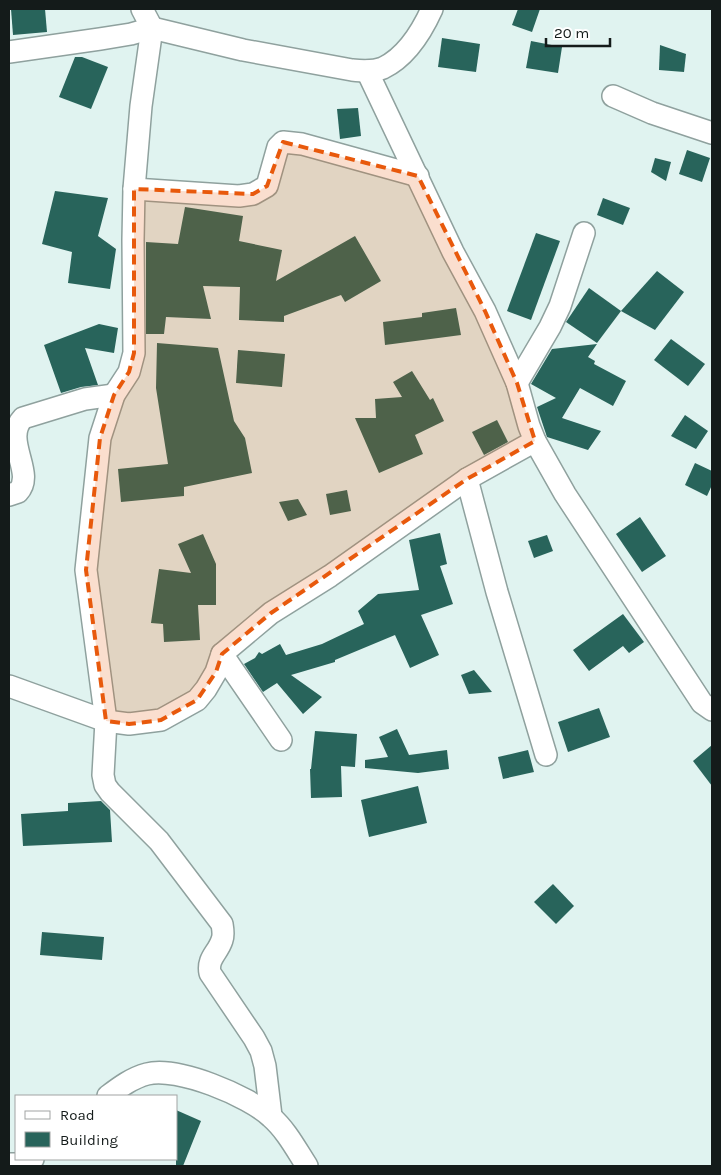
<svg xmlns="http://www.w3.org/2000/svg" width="721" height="1175" font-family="Karla,sans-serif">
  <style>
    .building { fill: #28645b }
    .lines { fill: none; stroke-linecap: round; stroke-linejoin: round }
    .street-casing { stroke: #8fa19e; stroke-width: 24 }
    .street { stroke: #fff; stroke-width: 21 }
    .marked { fill: #e8590c; fill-opacity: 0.2; stroke: #e8590c; stroke-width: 4; stroke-dasharray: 10 6; stroke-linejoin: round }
  </style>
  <rect width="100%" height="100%" fill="#e0f3f0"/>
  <g class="building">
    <path d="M11,9H45L47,32L13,35Z"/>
    <path d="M518,9H540L532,32L512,25Z"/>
    <path d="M442,38L480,44L476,72L438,67Z"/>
    <path d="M531,41L562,47L558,73L526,68Z"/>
    <path d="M660,45L686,54L684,72L659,70Z"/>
    <path d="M75,57H82L108,67L91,109L59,97Z"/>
    <path d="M358,108L361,136L340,139L337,109Z"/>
    <path d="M687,150L710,158L702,182L679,174Z"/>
    <path d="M655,158L671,162L666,181L651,172Z"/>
    <path d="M55,191L108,198L98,236L116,249L110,289L68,283L72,252L42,244Z"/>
    <path d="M603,198L630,208L623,225L597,215Z"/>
    <path d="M185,207L243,216L239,241L282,250L276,281L355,236L381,281L345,302L341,295L284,316V322L239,320L240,287L203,286L211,319L166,317L164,334H146V242L178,244Z"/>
    <path d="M536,233L560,241L531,320L507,311Z"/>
    <path d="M657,271L684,292L655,330L621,311Z"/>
    <path d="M589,288L621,311L597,343L566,322Z"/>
    <path d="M456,308L461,335L385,345L383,322L422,317V313Z"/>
    <path d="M99,324L118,328L114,353L85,348L98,385L81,387L61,393L44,345Z"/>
    <path d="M671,339L705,364L688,386L654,360Z"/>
    <path d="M157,343L218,348L234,421L245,438L252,473L184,487V496L121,502L118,469L168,464L156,388Z"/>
    <path d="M597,344L588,357L595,361L594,364L626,381L613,406L580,388L562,418L601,431L588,450L547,437L537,407L556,398L531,384L552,349Z"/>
    <path d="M238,350L285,354L282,387L236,383Z"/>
    <path d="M412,371L430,400L433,398L444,421L415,435L423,454L379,473L355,418H376L375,399L402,397L393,382Z"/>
    <path d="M685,415L708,431L696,449L671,436Z"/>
    <path d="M497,420L508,442L484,455L472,432Z"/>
    <path d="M695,463L712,471V485L707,496L685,485Z"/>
    <path d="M347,490L351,511L330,515L326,494Z"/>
    <path d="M298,499L307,515L288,521L279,502Z"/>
    <path d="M640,517L666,556L642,572L616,534Z"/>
    <path d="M440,533L447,564L440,566L453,604L421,615L439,655L410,668L395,635L335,660V662L291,675L322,697L303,714L277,683L263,692L244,664L255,658L259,652L262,654L280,644L286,655L322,644L364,624L358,611L378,594L419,590L409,540Z"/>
    <path d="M203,534L216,564V605H198L200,640L164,642L163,624L151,623L159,569L191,573L178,544Z"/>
    <path d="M547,535L553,551L534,558L528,541Z"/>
    <path d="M623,614L644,642L629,653L623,646L589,671L573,650Z"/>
    <path d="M474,670L492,692L469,694L461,675Z"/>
    <path d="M599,708L610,737L568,752L558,722Z"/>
    <path d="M397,729L409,755L447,750L449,769L418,773L365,768V760L388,757L379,737Z"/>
    <path d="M315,731L357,734L355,767L341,766L342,797L311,798L310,769H311Z"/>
    <path d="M712,745V786L693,761Z"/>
    <path d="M528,750L534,772L503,779L498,757Z"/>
    <path d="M418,786L427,823L369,837L361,800Z"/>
    <path d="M101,801L110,810L112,842L23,846L21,814L68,811V803Z"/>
    <path d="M553,884L574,906L556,924L534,902Z"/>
    <path d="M42,932L104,937L102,960L40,955Z"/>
    <path d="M176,1110L201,1121L183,1166H176Z"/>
  </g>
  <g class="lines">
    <defs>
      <g id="street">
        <path d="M142,9L152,28L141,106L134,189L133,240L134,353L129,372L114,395L100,438L86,570L106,721L103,775L105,785L110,792L159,841L222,924C223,930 224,935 222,940C218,953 207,958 210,973L254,1038L261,1051L265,1066L271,1116"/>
        <path d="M9,52L100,39L131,34L152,28L243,50L352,70C362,71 373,72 383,68C406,57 422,31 432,9"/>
        <path d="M367,71L453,252L485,311L517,383L529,426L535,441L565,494L702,703L712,710"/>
        <path d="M613,96L652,113L712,133"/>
        <path d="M134,189L239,196L253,194L267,186L278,147L283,142L302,144L418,176"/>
        <path d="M517,383L550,327L560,306L584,233"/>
        <path d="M467,479L497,592L546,755"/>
        <path d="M9,495L18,492C36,473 2,440 23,418L85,399L114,395"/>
        <path d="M222,654L281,740"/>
        <path d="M9,686L106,721L129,724L161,720L197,700L206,689L216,672L222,654L271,613L330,576L467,479L535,441"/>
        <path d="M108,1096C120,1087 132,1078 147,1074C177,1066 249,1096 271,1117C286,1130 296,1149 307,1166"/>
        <path d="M9,1164H19L33,1159"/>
      </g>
    </defs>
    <use href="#street" class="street-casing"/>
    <use href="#street" class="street"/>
  </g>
  <path class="marked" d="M283,142L418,176L485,311L517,383L535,441L467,479L271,613L222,654L216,672L197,700L161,720L129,724L106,721L86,570L100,438L114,395L129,372L134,353V189L253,194L267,186Z"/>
  <rect width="721" height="1175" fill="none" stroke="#141b1a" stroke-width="20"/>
  <rect x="15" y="1095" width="162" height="65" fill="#ffffff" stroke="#a1a4a3"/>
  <rect x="25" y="1111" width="25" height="8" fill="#ffffff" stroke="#a1a4a3"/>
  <text x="60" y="1120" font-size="15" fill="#141b1a">Road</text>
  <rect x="25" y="1132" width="25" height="15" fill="#28645b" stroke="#a1a4a3"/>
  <text x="60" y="1145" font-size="15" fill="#141b1a">Building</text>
  <path d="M546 38v8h64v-8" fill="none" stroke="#141b1a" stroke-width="2.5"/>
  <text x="554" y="38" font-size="15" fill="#141b1a" stroke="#ffffff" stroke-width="4" paint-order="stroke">20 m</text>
</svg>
